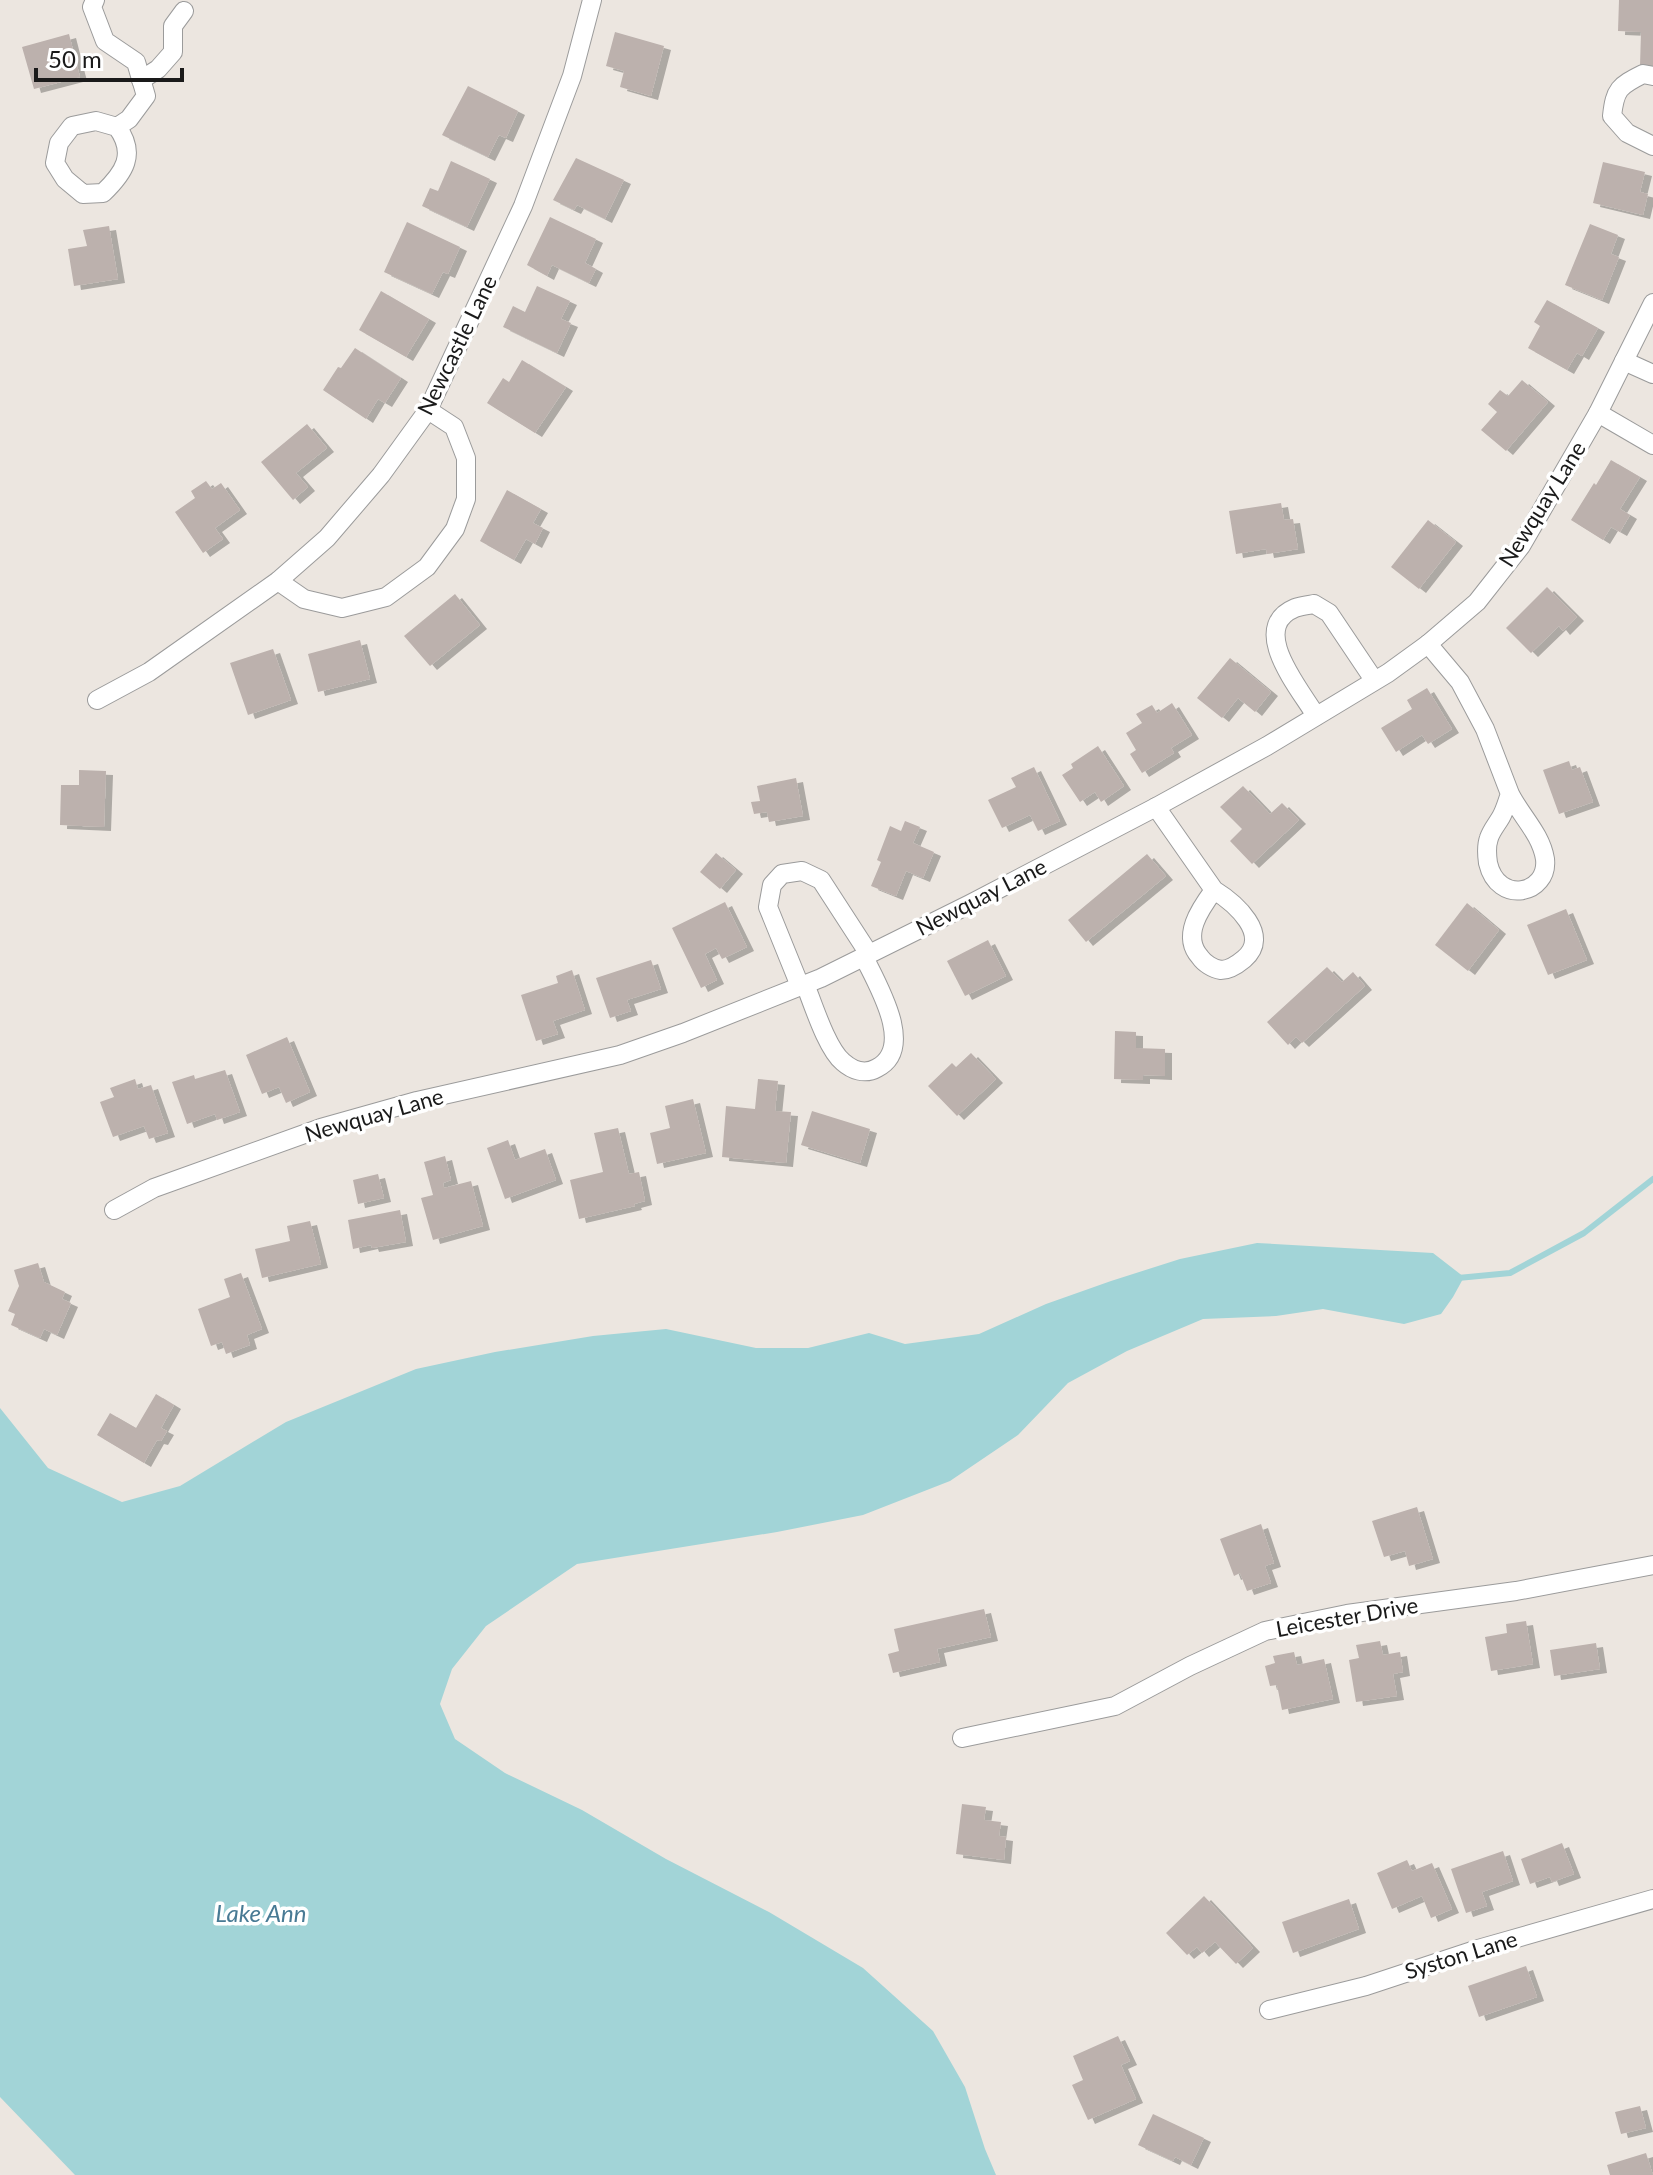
<svg xmlns="http://www.w3.org/2000/svg" width="1653" height="2175" font-family="Lato,sans-serif">
  <style>
    .water { fill: #a2d4d7 }
    .lines { fill: none; stroke-linecap: round; stroke-linejoin: round }
    .stream { stroke: #a2d4d7; stroke-width: 6 }
    .building { fill: #bcb1ad; filter: url(#shadow) }
    .street-casing { stroke: #9b9b9b; stroke-width: 20 }
    .street { stroke: #fff; stroke-width: 18 }
    .labels { text-anchor: middle; stroke-width: 7; stroke-linejoin: round; paint-order: stroke }
    .street-label { font-size: 22px; fill: #1a1a1a; stroke: #fff }
    .water-label { font-size: 24px; font-style: italic; fill: #487a94; stroke: #fff }
  </style>
  <defs>
    <filter id="shadow"><feDropShadow dx="7" dy="4" stdDeviation="0" flood-color="#0004"/></filter>
  </defs>
  <rect width="100%" height="100%" fill="#ece6e0"/>
  <path class="water" d="M1257,1243L1433,1253L1464,1277L1453,1297L1441,1314L1404,1324L1323,1309L1276,1316L1203,1319L1127,1351L1068,1383L1018,1435L950,1481L863,1515L777,1532L577,1564L486,1626L452,1669L440,1704L455,1739L505,1773L582,1810L666,1859L769,1912L863,1968L933,2031L965,2087L985,2149L996,2175H75L0,2097V1408L48,1468L122,1502L180,1486L286,1422L416,1369L495,1352L593,1336L666,1329L756,1348H808L869,1333L905,1344L979,1334L1046,1304L1111,1281L1180,1259Z"/>
  <g class="lines">
    <path class="stream" d="M1458,1278L1510,1273L1584,1233L1653,1179"/>
  </g>
  <g class="building">
    <path d="M1619,0H1653V67L1640,66L1641,32L1618,31Z"/>
    <path d="M615,32L664,46L651,96L620,87L624,71L606,66Z"/>
    <path d="M69,34L80,77L34,89L22,47Z"/>
    <path d="M468,86L518,111L506,138L499,135L488,157L442,135Z"/>
    <path d="M576,158L624,180L605,219L577,205L574,210L553,200Z"/>
    <path d="M451,161L490,179L467,227L422,206L430,188L438,191Z"/>
    <path d="M1603,162L1645,172L1640,192L1648,194L1643,215L1593,203Z"/>
    <path d="M550,217L596,239L585,263L596,269L589,283L552,265L547,276L527,265Z"/>
    <path d="M407,222L460,247L448,274L443,272L432,294L384,272Z"/>
    <path d="M1590,224L1618,235L1611,254L1619,257L1602,300L1565,285Z"/>
    <path d="M109,226L118,279L74,286L68,249L87,246L83,230Z"/>
    <path d="M537,286L570,301L561,319L571,323L557,353L503,327L513,306L525,312Z"/>
    <path d="M381,291L429,319L406,357L359,330Z"/>
    <path d="M1547,300L1598,328L1582,356L1577,353L1567,370L1528,348L1540,326L1534,322Z"/>
    <path d="M355,348L401,378L385,403L378,399L366,419L323,390L338,367L341,368Z"/>
    <path d="M522,360L566,387L535,433L487,403L503,378L509,382Z"/>
    <path d="M1522,380L1548,402L1506,451L1481,430L1497,412L1488,404L1500,390L1508,396Z"/>
    <path d="M307,424L327,448L296,473L308,487L293,500L261,462Z"/>
    <path d="M1611,460L1640,477L1620,509L1630,515L1620,532L1611,527L1603,540L1571,520L1594,483L1596,485Z"/>
    <path d="M206,481L212,489L221,483L240,510L215,528L223,539L203,553L175,512L195,498L191,491Z"/>
    <path d="M507,490L541,509L533,523L543,528L535,544L526,539L514,560L480,541Z"/>
    <path d="M1281,503L1284,520L1293,519L1298,549L1267,554L1266,549L1236,554L1229,511Z"/>
    <path d="M1428,520L1456,542L1419,589L1391,567Z"/>
    <path d="M1547,587L1577,617L1563,631L1559,626L1531,653L1506,628Z"/>
    <path d="M455,594L480,625L430,666L404,636Z"/>
    <path d="M360,640L370,679L318,692L308,654Z"/>
    <path d="M273,649L291,700L248,715L230,663Z"/>
    <path d="M1230,658L1271,692L1255,712L1238,698L1222,718L1197,698Z"/>
    <path d="M1427,688L1452,729L1428,744L1422,735L1396,752L1381,728L1412,709L1407,700Z"/>
    <path d="M1172,703L1192,735L1171,748L1174,753L1142,773L1130,754L1136,750L1126,733L1142,723L1136,714L1152,705L1157,713Z"/>
    <path d="M1098,746L1124,786L1101,802L1095,792L1080,802L1062,775L1073,768L1071,764Z"/>
    <path d="M1569,761L1572,770L1580,767L1593,802L1559,814L1543,770Z"/>
    <path d="M1034,767L1060,821L1038,831L1030,815L1002,828L988,800L1016,787L1011,778Z"/>
    <path d="M79,770L106,771L104,827L60,825L61,785H79Z"/>
    <path d="M796,778L803,816L769,822L767,812L754,814L751,802L760,801L757,786Z"/>
    <path d="M1243,786L1270,814L1282,803L1299,820L1252,864L1230,841L1242,829L1220,807Z"/>
    <path d="M905,821L920,827L913,843L934,852L923,878L906,871L896,896L871,886L881,862L877,860L890,826L901,831Z"/>
    <path d="M716,853L736,870L720,889L700,872Z"/>
    <path d="M1147,854L1166,876L1086,942L1068,920Z"/>
    <path d="M725,902L747,947L722,959L716,948L705,954L717,980L701,988L672,928Z"/>
    <path d="M1467,903L1499,930L1468,971L1435,945Z"/>
    <path d="M1566,909L1587,960L1548,975L1527,925Z"/>
    <path d="M988,940L1006,976L965,996L947,961Z"/>
    <path d="M651,960L661,989L627,1000L631,1011L610,1018L596,978Z"/>
    <path d="M1327,967L1342,982L1353,972L1365,986L1302,1043L1296,1037L1288,1045L1267,1022Z"/>
    <path d="M572,970L585,1010L553,1021L558,1034L536,1041L521,995L558,983L556,976Z"/>
    <path d="M1115,1031L1136,1032V1048L1165,1049V1076L1143,1075V1080L1114,1079Z"/>
    <path d="M287,1037L310,1092L286,1103L279,1087L262,1094L246,1055Z"/>
    <path d="M971,1053L996,1079L957,1116L928,1086L952,1063L956,1067Z"/>
    <path d="M225,1070L240,1112L217,1120L215,1114L187,1124L172,1082L194,1075L195,1079Z"/>
    <path d="M135,1079L138,1089L151,1085L168,1133L149,1139L144,1126L113,1137L100,1102L114,1097L110,1088Z"/>
    <path d="M758,1079L778,1081L775,1111L791,1112L786,1163L722,1157L726,1106L755,1109Z"/>
    <path d="M693,1099L706,1153L657,1164L650,1133L670,1128L665,1106Z"/>
    <path d="M812,1111L870,1129L860,1163L801,1145Z"/>
    <path d="M618,1128L629,1174L639,1172L645,1201L634,1204L635,1206L579,1219L570,1180L603,1172L594,1133Z"/>
    <path d="M508,1140L515,1160L545,1149L556,1180L505,1199L487,1148Z"/>
    <path d="M445,1156L451,1180L443,1183L444,1188L471,1181L483,1226L433,1240L421,1198L433,1195L424,1162Z"/>
    <path d="M378,1174L384,1198L358,1204L353,1180Z"/>
    <path d="M400,1210L406,1242L372,1248L371,1245L353,1249L348,1220Z"/>
    <path d="M310,1221L321,1264L262,1278L255,1249L290,1241L287,1226Z"/>
    <path d="M38,1263L44,1282L65,1292L62,1299L71,1303L57,1335L44,1329L40,1338L11,1325L15,1314L8,1311L19,1286L14,1270Z"/>
    <path d="M241,1273L262,1329L247,1335L250,1345L226,1354L222,1342L211,1346L198,1309L230,1297L224,1279Z"/>
    <path d="M156,1394L174,1405L161,1428L167,1431L161,1441L157,1440L144,1463L97,1435L110,1413L136,1428Z"/>
    <path d="M1417,1507L1433,1559L1409,1566L1405,1551L1384,1557L1372,1521Z"/>
    <path d="M1261,1524L1274,1563L1265,1566L1271,1583L1247,1591L1240,1573L1234,1576L1220,1539Z"/>
    <path d="M984,1609L991,1637L937,1649L940,1662L893,1673L888,1654L899,1651L894,1629Z"/>
    <path d="M1526,1621L1533,1664L1491,1671L1485,1637L1507,1633L1506,1624Z"/>
    <path d="M1380,1641L1383,1655L1400,1652L1403,1672L1393,1674L1397,1696L1356,1702L1349,1660L1359,1658L1356,1645Z"/>
    <path d="M1596,1643L1600,1669L1554,1676L1550,1650Z"/>
    <path d="M1294,1652L1297,1665L1324,1659L1333,1699L1282,1710L1277,1685L1270,1686L1265,1666L1275,1663L1273,1656Z"/>
    <path d="M962,1804L986,1807L984,1820L1001,1822L999,1836L1006,1837L1004,1860L956,1854Z"/>
    <path d="M1562,1843L1574,1874L1552,1882L1550,1877L1530,1884L1521,1859Z"/>
    <path d="M1503,1851L1513,1881L1482,1892L1487,1906L1466,1913L1451,1869Z"/>
    <path d="M1407,1860L1412,1871L1432,1863L1452,1909L1431,1918L1422,1896L1392,1909L1377,1873Z"/>
    <path d="M1204,1896L1253,1948L1236,1964L1215,1942L1202,1953L1197,1947L1187,1955L1166,1933Z"/>
    <path d="M1349,1899L1359,1929L1293,1953L1282,1922Z"/>
    <path d="M1526,1966L1537,1997L1479,2017L1468,1986Z"/>
    <path d="M1118,2036L1130,2061L1121,2065L1136,2099L1088,2120L1072,2085L1083,2080L1073,2056Z"/>
    <path d="M1640,2106L1646,2128L1621,2134L1615,2112Z"/>
    <path d="M1153,2114L1204,2138L1191,2165L1175,2157L1173,2161L1138,2145Z"/>
    <path d="M1646,2153L1653,2175H1610L1607,2165Z"/>
  </g>
  <g class="lines">
    <defs>
      <g id="street">
        <path d="M95,0L92,7L105,41L136,62L146,96L129,119L117,127L96,121L72,126L59,143L55,163L65,179L83,194L103,193C124,173 137,154 117,127"/>
        <path d="M1653,76L1643,74C1619,86 1615,89 1612,116L1627,133L1653,146"/>
        <path d="M141,80L158,69L173,52V26L184,11"/>
        <path d="M1624,361L1653,374"/>
        <path d="M1598,413L1653,445"/>
        <path d="M278,581L304,599L342,608L386,597L427,567L455,529L466,499V458L454,427L428,410"/>
        <path d="M1428,644L1460,682L1485,729L1510,794C1507,802 1505,810 1501,817C1497,824 1491,831 1489,838C1486,846 1487,856 1488,863C1498,906 1549,894 1545,859C1541,834 1521,816 1510,794"/>
        <path d="M97,700L149,672L278,581L327,538L381,475L428,410L523,206L572,76L592,0"/>
        <path d="M1316,716C1301,690 1247,628 1295,608C1300,606 1308,605 1314,604L1329,613L1374,680"/>
        <path d="M1156,807L1214,890C1200,909 1181,936 1200,957C1204,963 1213,969 1221,970C1229,970 1238,964 1244,959C1272,935 1235,903 1214,890"/>
        <path d="M805,984C813,1004 827,1049 843,1062C852,1070 865,1075 877,1068C916,1048 877,984 864,957"/>
        <path d="M800,986L768,907L772,885L782,874L802,871L821,880L869,954"/>
        <path d="M114,1210L154,1188L321,1128L417,1101L620,1055L683,1033L821,978L970,904L1156,807L1267,746L1388,673L1428,644L1477,602L1521,546L1598,413L1653,303"/>
        <path d="M962,1738L1115,1706L1190,1666L1265,1631L1347,1614L1516,1591L1653,1565"/>
        <path d="M1269,2010L1366,1986L1478,1949L1653,1899"/>
      </g>
    </defs>
    <use href="#street" class="street-casing"/>
    <use href="#street" class="street"/>
  </g>
  <g class="labels">
    <g class="street-label">
      <text transform="translate(457 345) rotate(-64)" y="8">Newcastle Lane</text>
      <text transform="translate(1542 504) rotate(-58)" y="8">Newquay Lane</text>
      <text transform="translate(981 897) rotate(-27)" y="8">Newquay Lane</text>
      <text transform="translate(374 1115) rotate(-16)" y="8">Newquay Lane</text>
      <text transform="translate(1347 1617) rotate(-10)" y="8">Leicester Drive</text>
      <text transform="translate(1461 1955) rotate(-17)" y="8">Syston Lane</text>
    </g>
    <g class="water-label">
      <text x="261" y="1922">Lake Ann</text>
    </g>
  </g>
  <path d="M36 68v12h146v-12" fill="none" stroke="#1a1a1a" stroke-width="4"/>
  <text x="48" y="68" font-size="24" fill="#1a1a1a" stroke="#ffffff" stroke-width="6" paint-order="stroke">50 m</text>
</svg>
